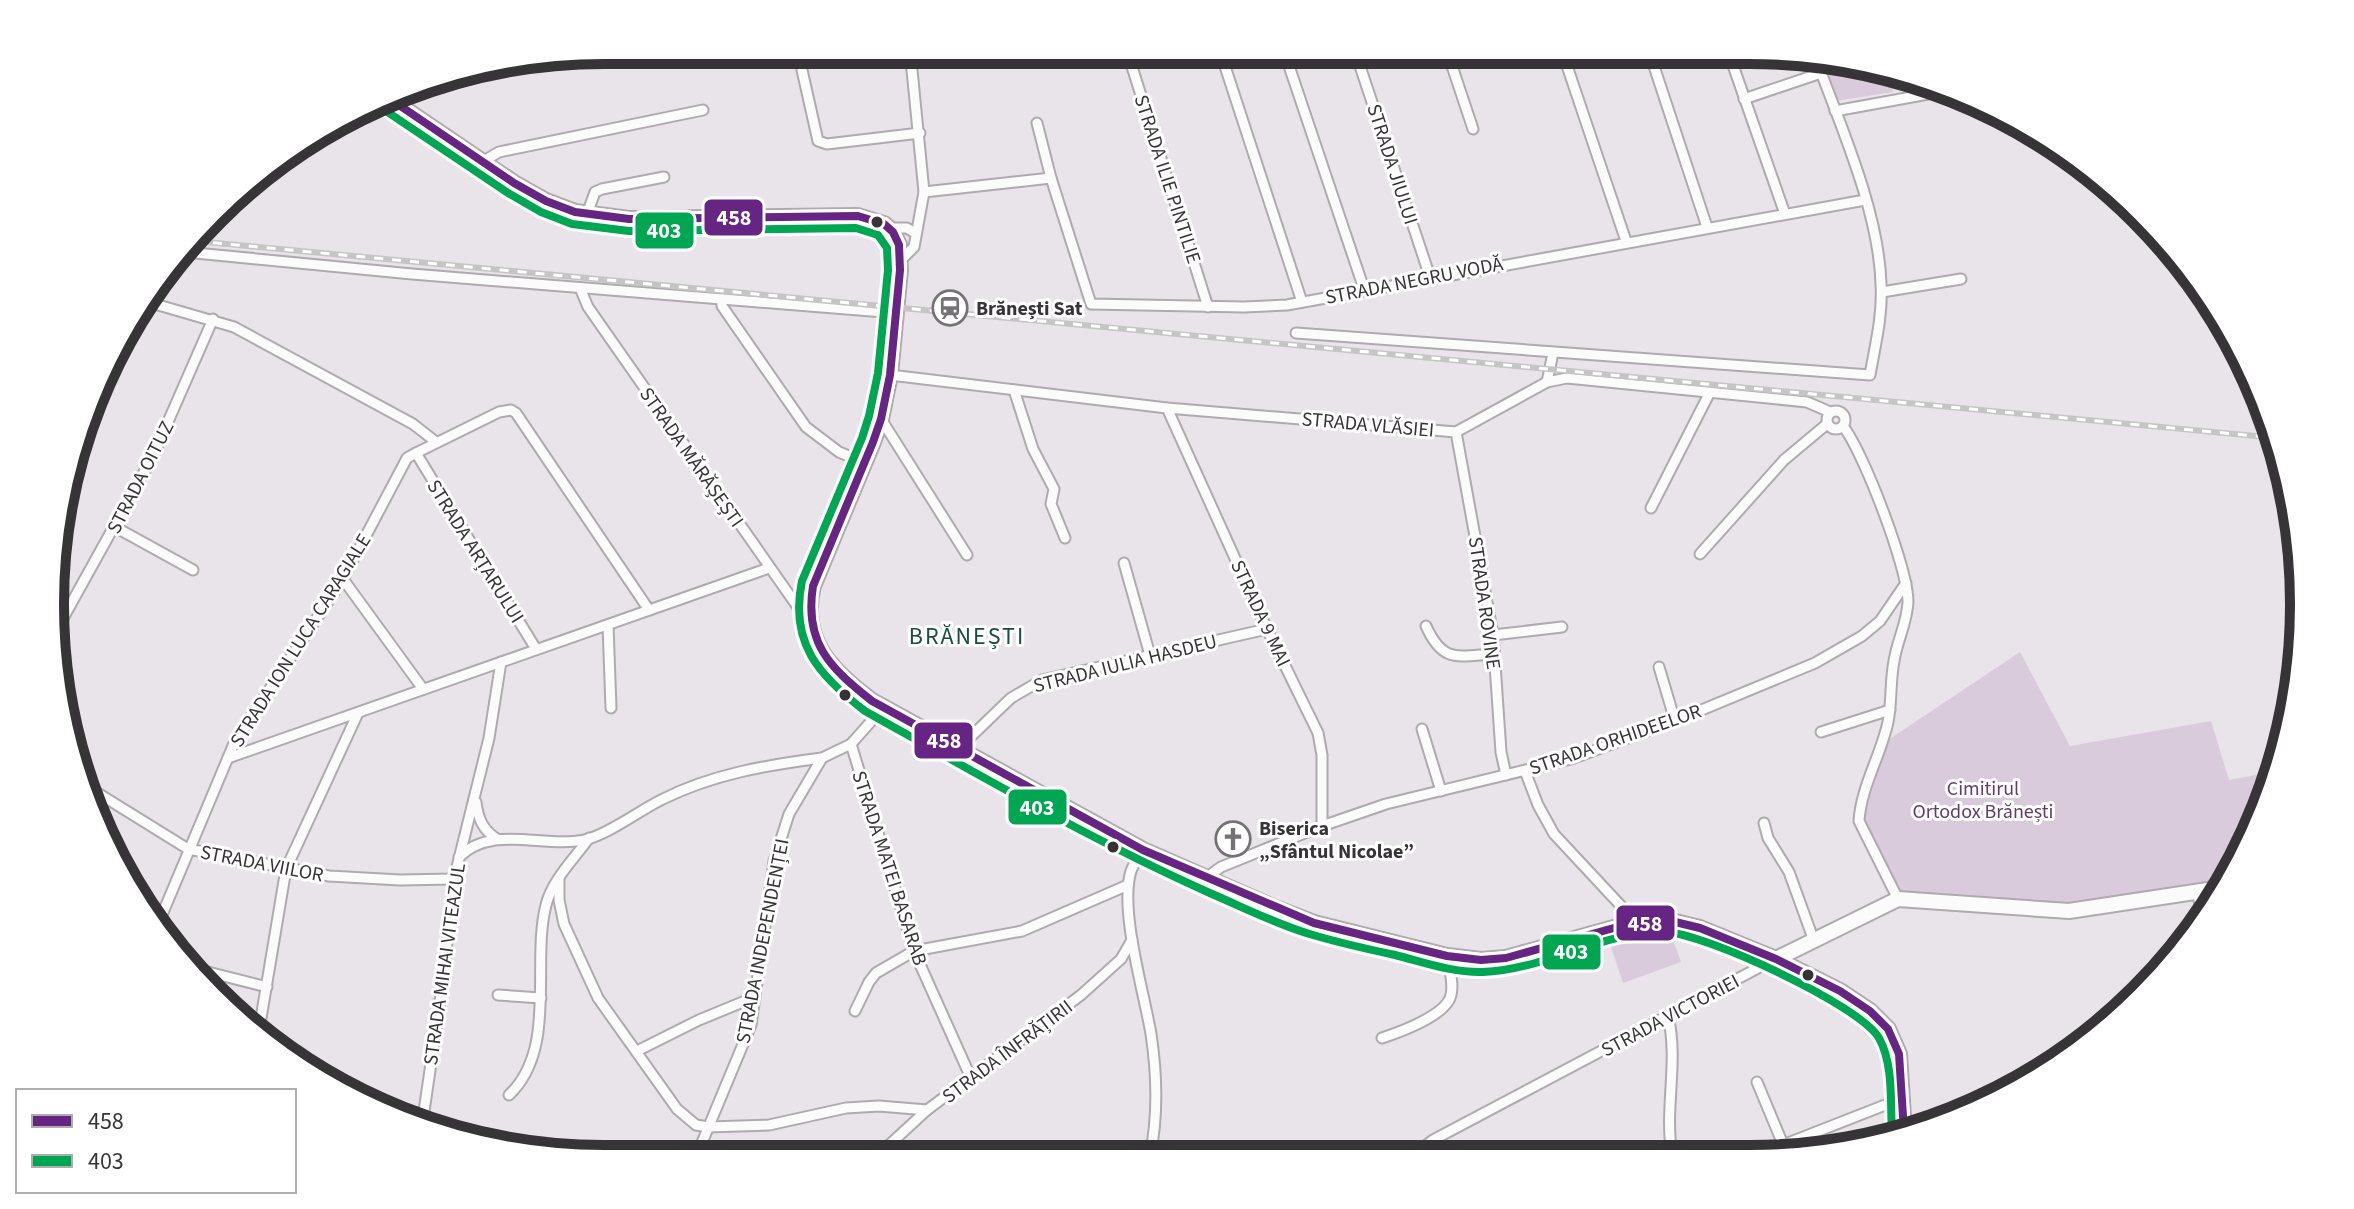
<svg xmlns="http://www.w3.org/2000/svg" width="2354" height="1209" font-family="'Source Sans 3',sans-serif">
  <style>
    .green { fill: #dacbdc }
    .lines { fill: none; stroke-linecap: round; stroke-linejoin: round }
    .street-casing { stroke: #aeaaae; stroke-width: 13 }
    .secondary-casing { stroke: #aeaaae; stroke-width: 18 }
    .street { stroke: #fcfbfc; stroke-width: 9 }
    .secondary { stroke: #fcfbfc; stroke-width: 14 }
    .rail-casing { stroke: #c6c5c6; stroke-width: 6 }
    .rail { stroke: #fff; stroke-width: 3; stroke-dasharray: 9; stroke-linecap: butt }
    .bus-1-casing { stroke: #fff; stroke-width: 14 }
    .bus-2-casing { stroke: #fff; stroke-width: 14 }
    .bus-1 { stroke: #662483; stroke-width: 8 }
    .bus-2 { stroke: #00a651; stroke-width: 8 }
    .bus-dot { fill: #373437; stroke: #fff; stroke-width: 3 }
    .labels { text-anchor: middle; stroke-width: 6; stroke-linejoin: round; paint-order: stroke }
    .street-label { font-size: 20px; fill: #373437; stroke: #fff }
    .poi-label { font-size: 20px; font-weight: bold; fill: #373437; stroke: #fff; text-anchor: start }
    .park-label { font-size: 20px; fill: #633c69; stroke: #fff }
    .quarter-label { font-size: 24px; letter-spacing: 2px; fill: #1a4e40; stroke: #fff }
    .rim { fill: none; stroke: #373437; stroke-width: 10 }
    .line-badge { stroke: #fff; stroke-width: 3 }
    .badge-label { font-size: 22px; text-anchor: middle; font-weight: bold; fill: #fff }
  </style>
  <rect width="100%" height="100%" fill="#e9e4e9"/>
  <g class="green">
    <path d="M1865,64L1889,68L1893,92L1836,101L1825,70Z"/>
    <path d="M2020,652L2070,746L2211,721L2229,780L2276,771L2247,849L2225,883L2071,907L1898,897L1862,822L1888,740Z"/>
    <path d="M1639,934H1671L1681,962L1623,983L1609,941Z"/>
  </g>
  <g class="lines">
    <defs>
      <g id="street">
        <path d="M1127,51L1208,307"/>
        <path d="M1220,51L1302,302"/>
        <path d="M1284,51L1364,289"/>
        <path d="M1355,51L1430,277"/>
        <path d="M1447,51L1473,129"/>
        <path d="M1562,51L1626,241"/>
        <path d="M1649,51L1707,227"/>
        <path d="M1728,51L1785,214"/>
        <path d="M802,70L818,141L827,144L920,133"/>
        <path d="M1744,99L1821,73"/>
        <path d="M393,100L405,93L512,65"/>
        <path d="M1835,111L1950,90"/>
        <path d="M1037,123L1051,178L1091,304L1244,307L1287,305L1865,200"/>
        <path d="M276,160L277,167"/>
        <path d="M482,162L499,152L703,110"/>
        <path d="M924,192L1051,178"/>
        <path d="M587,214L595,192L602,189L664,177"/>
        <path d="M889,228H907L915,233"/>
        <path d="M185,252L412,274L896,313"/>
        <path d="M901,260L914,247L924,192L910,50"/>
        <path d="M580,288L588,307L809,623"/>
        <path d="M1882,292L1961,279"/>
        <path d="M722,299V306L806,427L839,452L865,463"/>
        <path d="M141,300L234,327L413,424L436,442"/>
        <path d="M1296,333L1870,375C1875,346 1883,315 1881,284C1879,211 1840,125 1815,56"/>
        <path d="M890,375L1167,408L1456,432L1547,382L1567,378L1807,402L1830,412"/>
        <path d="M1547,382L1553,353"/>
        <path d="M1014,390L1033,449L1054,489L1051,504L1065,538"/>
        <path d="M1167,408L1267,629L1318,733L1322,755V826"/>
        <circle cx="1836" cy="420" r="9"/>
        <path d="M881,419L967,555"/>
        <path d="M1843,426C1864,453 1908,569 1908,602C1907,623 1897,641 1894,661C1890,681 1892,702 1888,722C1881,755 1861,787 1859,821L1898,899"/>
        <path d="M1456,432L1493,635L1501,752L1506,775"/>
        <path d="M416,453L536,649"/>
        <path d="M1651,508L1710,392"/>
        <path d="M115,527L193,570"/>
        <path d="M1700,554L1784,460L1827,424"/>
        <path d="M1124,563L1150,655"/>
        <path d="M343,579L423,689"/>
        <path d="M608,625L611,708"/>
        <path d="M1426,626C1443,664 1458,656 1494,654"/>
        <path d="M56,631L153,456L213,319"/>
        <path d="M1493,635L1562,627"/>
        <path d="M1659,667L1675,721"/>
        <path d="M1422,729L1441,791"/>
        <path d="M1821,732L1890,710"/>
        <path d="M851,744L914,951L971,1078"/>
        <path d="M958,749L1011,698L1042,680L1267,629"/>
        <path d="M228,758L769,568"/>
        <path d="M1525,771L1538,805L1554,834L1636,922"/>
        <path d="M88,787L188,849L329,876L400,880L454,879"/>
        <path d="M476,802C478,819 483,830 497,839"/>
        <path d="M1764,823L1768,838L1789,872L1814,941"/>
        <path d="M1143,850C1139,856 1134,863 1131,871C1119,910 1144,992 1151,1034C1157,1074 1158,1117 1150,1156"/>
        <path d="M459,857C494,823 545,850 588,839C612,832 640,810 663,799C713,774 767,765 822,758"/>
        <path d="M1206,878L1221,867L1322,826L1386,804L1571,759L1675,721L1815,663L1862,636L1880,621L1906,583"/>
        <path d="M559,880V900L564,924L598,998L677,1109L696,1125L708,1127L769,1125L846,1108L879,1106L927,1110"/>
        <path d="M2197,892L2203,915"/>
        <path d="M159,922L235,741L343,579L407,458L416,453L499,412L511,410L516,413L649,610"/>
        <path d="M192,968L267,987"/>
        <path d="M498,995L541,998"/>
        <path d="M855,1011L869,982L876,973L914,951L1022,931L1128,885"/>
        <path d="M1668,1016C1679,1062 1664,1108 1672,1155"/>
        <path d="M259,1030L286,869L358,713"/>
        <path d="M1382,1038C1400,1032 1447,1015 1451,995C1454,982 1449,968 1447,956"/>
        <path d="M637,1051L699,1020L755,997"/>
        <path d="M1757,1082L1787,1154"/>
        <path d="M509,1095C558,1049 531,963 546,905C552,880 575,858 589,838"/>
        <path d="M1904,1124L1980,1106"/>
        <path d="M422,1125L442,988L454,879L489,738L501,662"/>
        <path d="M1577,1154L1579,1155"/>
        <path d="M1760,1154L1903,1098"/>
        <path d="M1413,1155L1433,1140L1775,959"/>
        <path d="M696,1157L751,1025L774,861L789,814L822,758L851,744L883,708"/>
        <path d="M876,1157L927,1110L1081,995L1121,959L1132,940"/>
      </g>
      <g id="secondary">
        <path d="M390,99L514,183L546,201L575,212L629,219L858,216L884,224L893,232L899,245L900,270L890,375L881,419L873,442L813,586C799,640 832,671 872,701L1143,850L1275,908L1314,923L1447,956L1481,960L1506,958L1621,926L1667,920L1700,928L1776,959L1840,991L1870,1011L1888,1029L1899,1054L1904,1132"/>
        <path d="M1776,959L1898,899L2069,911L2221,888"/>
      </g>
    </defs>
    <use href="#street" class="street-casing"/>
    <use href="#secondary" class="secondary-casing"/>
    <use href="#street" class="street"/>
    <use href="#secondary" class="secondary"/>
    <defs>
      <path id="rail" d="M195,241L2277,438"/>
    </defs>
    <use href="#rail" class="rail-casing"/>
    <use href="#rail" class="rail"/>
    <defs>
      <path id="bus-1" d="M390,99L514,183L546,201L575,212L629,219L858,216L884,224L893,232L899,245L900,270L890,375L881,419L873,442L813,586C804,643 830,668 872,701L1143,850L1314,923L1447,956L1481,960L1506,958L1621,926L1667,920L1700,928L1776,959L1840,991L1870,1011L1888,1029L1899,1054L1904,1132"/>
      <path id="bus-2" d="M383,109L508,193L541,212L572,224L629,231L856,228L878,235L887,248L888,270L878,373L869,416L862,438L802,581C789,643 819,676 865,711C979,775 1093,841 1212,894C1245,908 1278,925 1313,935C1340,943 1367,949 1395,955C1423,962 1453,973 1483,972C1545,970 1603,931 1665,932C1704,933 1860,1005 1879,1038C1894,1065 1890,1103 1892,1133"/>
    </defs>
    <use href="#bus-1" class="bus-1-casing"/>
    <use href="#bus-2" class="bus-2-casing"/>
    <use href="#bus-1" class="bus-1"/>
    <use href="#bus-2" class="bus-2"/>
  </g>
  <defs>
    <symbol id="station-ring" viewBox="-11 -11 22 22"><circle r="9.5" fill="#fff" stroke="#757275" stroke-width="1.5"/><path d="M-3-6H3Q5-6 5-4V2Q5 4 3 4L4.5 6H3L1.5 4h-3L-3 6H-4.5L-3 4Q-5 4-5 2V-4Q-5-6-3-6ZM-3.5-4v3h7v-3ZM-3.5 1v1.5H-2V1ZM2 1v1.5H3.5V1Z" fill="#757275"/></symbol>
    <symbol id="church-ring" viewBox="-11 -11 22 22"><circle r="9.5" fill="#fff" stroke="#757275" stroke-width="1.5"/><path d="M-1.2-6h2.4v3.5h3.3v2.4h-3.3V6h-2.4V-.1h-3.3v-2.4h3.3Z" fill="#757275"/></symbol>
  </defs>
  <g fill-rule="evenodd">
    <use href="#station-ring" x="930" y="288" width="40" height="40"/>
    <use href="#church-ring" x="1213" y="819" width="40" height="40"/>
  </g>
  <g class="bus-dot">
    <circle cx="877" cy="222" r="7"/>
    <circle cx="845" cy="695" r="7"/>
    <circle cx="1113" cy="847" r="7"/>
    <circle cx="1808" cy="975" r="7"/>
  </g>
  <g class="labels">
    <g class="street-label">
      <text transform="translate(1393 164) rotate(72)" y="7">STRADA JIULUI</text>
      <text transform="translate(1168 179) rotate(72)" y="7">STRADA ILIE PINTILIE</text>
      <text transform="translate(1414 280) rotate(-11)" y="7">STRADA NEGRU VODĂ</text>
      <text transform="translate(1368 424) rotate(5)" y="7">STRADA VLĂSIEI</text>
      <text transform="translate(692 457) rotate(55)" y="7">STRADA MĂRĂȘEȘTI</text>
      <text transform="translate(140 477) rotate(-63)" y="7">STRADA OITUZ</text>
      <text transform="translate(476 551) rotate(58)" y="7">STRADA ARȚARULUI</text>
      <text transform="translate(1485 603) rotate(82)" y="7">STRADA ROVINE</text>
      <text transform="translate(1261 613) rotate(65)" y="7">STRADA 9 MAI</text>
      <text transform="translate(300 640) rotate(-58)" y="7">STRADA ION LUCA CARAGIALE</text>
      <text transform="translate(1125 663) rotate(-14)" y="7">STRADA IULIA HASDEU</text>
      <text transform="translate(1615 739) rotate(-19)" y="7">STRADA ORHIDEELOR</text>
      <text transform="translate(262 863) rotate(11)" y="7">STRADA VIILOR</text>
      <text transform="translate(890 868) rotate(72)" y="7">STRADA MATEI BASARAB</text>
      <text transform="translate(762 941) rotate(-79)" y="7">STRADA INDEPENDENȚEI</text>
      <text transform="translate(444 964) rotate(-82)" y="7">STRADA MIHAI VITEAZUL</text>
      <text transform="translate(1670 1015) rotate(-28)" y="7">STRADA VICTORIEI</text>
      <text transform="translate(1007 1051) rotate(-37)" y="7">STRADA ÎNFRĂȚIRII</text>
    </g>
    <g class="poi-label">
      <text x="976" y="315">Brănești Sat</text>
      <text x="1259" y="835">Biserica<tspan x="1259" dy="23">„Sfântul Nicolae”</tspan></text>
    </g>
    <g class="park-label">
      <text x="1983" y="795">Cimitirul<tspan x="1983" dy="23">Ortodox Brănești</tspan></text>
    </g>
    <g class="quarter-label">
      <text x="967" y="644">BRĂNEȘTI</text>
    </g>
  </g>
  <path d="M0 0H2354V1209H0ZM604 64H1750A540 540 0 0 1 2290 604V605A540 540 0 0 1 1750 1145H604A540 540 0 0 1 64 605V604A540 540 0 0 1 604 64Z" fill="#fff" fill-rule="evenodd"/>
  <path class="rim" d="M604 64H1750A540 540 0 0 1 2290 604V605A540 540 0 0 1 1750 1145H604A540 540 0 0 1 64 605V604A540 540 0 0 1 604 64Z"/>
  <g class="line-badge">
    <rect x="703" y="198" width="61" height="39" rx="8" fill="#662483"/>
    <rect x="634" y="211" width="61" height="39" rx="8" fill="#00a651"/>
    <rect x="913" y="721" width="61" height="39" rx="8" fill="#662483"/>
    <rect x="1007" y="788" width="61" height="38" rx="8" fill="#00a651"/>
    <rect x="1615" y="904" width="61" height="38" rx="8" fill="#662483"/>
    <rect x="1541" y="933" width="61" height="38" rx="8" fill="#00a651"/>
  </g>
  <g class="badge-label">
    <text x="734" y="225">458</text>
    <text x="664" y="238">403</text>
    <text x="944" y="748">458</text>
    <text x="1037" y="815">403</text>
    <text x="1645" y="931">458</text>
    <text x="1571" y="959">403</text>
  </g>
  <rect x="16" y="1089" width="280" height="104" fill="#ffffff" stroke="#afaeaf" stroke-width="2"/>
  <rect x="32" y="1115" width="40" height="12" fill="#662483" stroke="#afaeaf" stroke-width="2"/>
  <text x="88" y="1129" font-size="24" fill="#373437">458</text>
  <rect x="32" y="1155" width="40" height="12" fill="#00a651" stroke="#afaeaf" stroke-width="2"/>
  <text x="88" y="1169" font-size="24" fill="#373437">403</text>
</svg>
